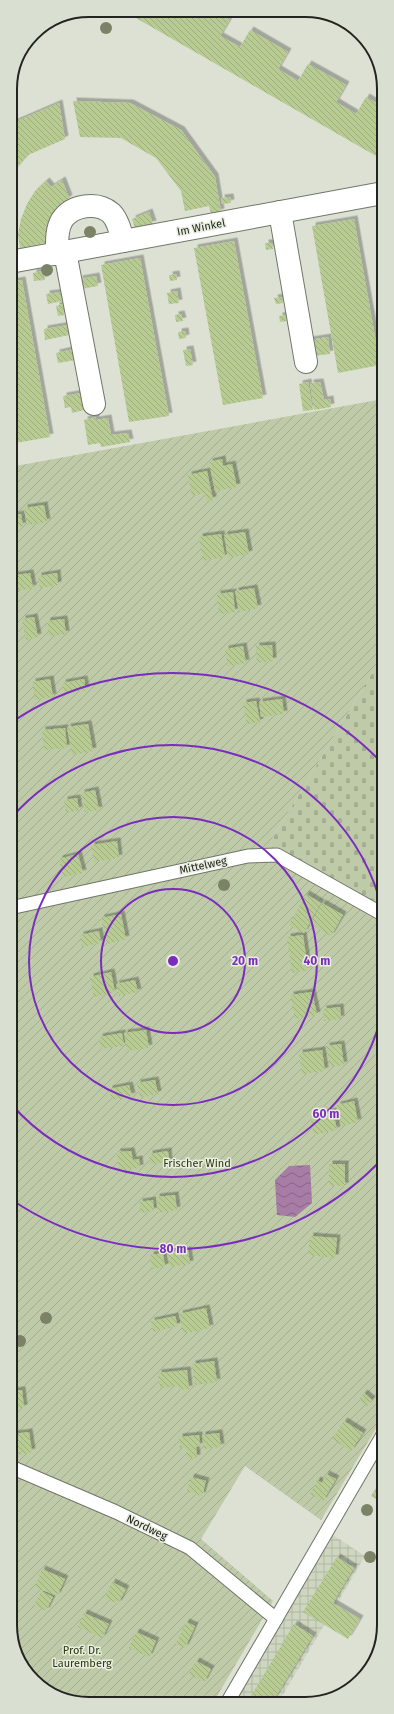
<svg xmlns="http://www.w3.org/2000/svg" width="394" height="1714" font-family="'Fira Sans',sans-serif">
  <style>
    .industrial { fill: url(#industrial-grid) }
    .cemetery { fill: url(#cemetery-stones) }
    .garden { fill: url(#garden-furrows) }
    .water { fill: url(#water-waves) }
    .building { fill: url(#building-back-hatch); filter: url(#shadow) }
    .lines { fill: none; stroke-linecap: round; stroke-linejoin: round }
    .lane-casing { stroke: #717669; stroke-width: 15 }
    .street-casing { stroke: #717669; stroke-width: 24 }
    .lane { stroke: #fff; stroke-width: 13 }
    .street { stroke: #fff; stroke-width: 22 }
    .tree { fill: #7a8366 }
    .ring { fill: none; stroke: #7b2cbf; stroke-width: 2 }
    .labels { text-anchor: middle; stroke-width: 3; stroke-linejoin: round; paint-order: stroke }
    .street-label { font-size: 11px; fill: #22241f; stroke: #e9efe0 }
    .park-label { font-size: 11px; fill: #2a360c; stroke: #e9efe0 }
    .rim { fill: none; stroke: #22241f; stroke-width: 2 }
    .centre { fill: #7b2cbf; stroke: #e9efe0; stroke-width: 2 }
    .ring-label { font-size: 12px; text-anchor: middle; font-weight: bold; fill: #7b2cbf; stroke: #e9efe0; stroke-width: 3; stroke-linejoin: round; paint-order: stroke }
  </style>
  <defs>
    <pattern id="industrial-grid" width="8" height="8" patternUnits="userSpaceOnUse"><rect width="8" height="8" fill="#ced6c0"/><path d="M0 4h8M4 0v8" fill="none" stroke="#b1b8a5"/></pattern>
    <pattern id="cemetery-stones" width="16" height="16" patternUnits="userSpaceOnUse"><rect width="16" height="16" fill="#becaa8"/><path d="M2 7V4a2 2 0 0 1 4 0v3zM10 15v-3a2 2 0 0 1 4 0v3z" fill="#a3ad90"/></pattern>
    <pattern id="garden-furrows" width="10" height="10" patternUnits="userSpaceOnUse"><rect width="10" height="10" fill="#becaa8"/><path d="M-1 1l2-2M0 10L10 0M9 11l2-2" fill="none" stroke="#a3ad90"/></pattern>
    <pattern id="water-waves" width="16" height="10" patternUnits="userSpaceOnUse"><rect width="16" height="10" fill="#a77ca5"/><path d="M0 5q4-4 8 0t8 0" fill="none" stroke="#886586"/></pattern>
    <pattern id="building-back-hatch" width="6" height="6" patternUnits="userSpaceOnUse"><rect width="6" height="6" fill="#b7cb93"/><path d="M-1 5l2 2M0 0l6 6M5-1l2 2" fill="none" stroke="#9dae7e"/></pattern>
    <filter id="shadow"><feDropShadow dx="3.5" dy="-3.5" stdDeviation="0" flood-color="#0004"/></filter>
  </defs>
  <rect width="100%" height="100%" fill="#dce1d3"/>
  <path class="industrial" d="M333,1535L365,1556L278,1703H234Z"/>
  <path class="cemetery" d="M383,655L384,911L269,844Z"/>
  <path class="garden" d="M383,399V655L269,844L384,911V1415L321,1520L245,1466L201,1539L273,1601L213,1703L73,1702L33,1681L11,1636L10,467Z"/>
  <path class="water" d="M310,1165L312,1203L295,1217L277,1215L275,1180L289,1166Z"/>
  <g class="building">
    <path d="M122,10L176,11L182,14L184,11H216L230,19L220,36L240,47L250,30L288,52L278,69L298,81L308,64L346,85L336,102L356,114L366,97L383,107V160Z"/>
    <path d="M73,101L130,103L181,130L215,177L221,212L211,214L209,206L185,211L181,191L156,158L121,138L80,137Z"/>
    <path d="M59,103L65,139L28,155L10,175V124Z"/>
    <path d="M62,180L69,198L56,209L50,217L47,226L45,243L20,248L18,234L21,219L27,204L35,191L46,181L51,187Z"/>
    <path d="M230,197L231,203L222,204L221,198Z"/>
    <path d="M149,212L153,224L135,228L132,219Z"/>
    <path d="M354,219L380,365L338,373L312,226Z"/>
    <path d="M234,241L263,398L223,405L194,248Z"/>
    <path d="M265,243H272L273,249L266,250Z"/>
    <path d="M140,258L169,416L129,422L101,265Z"/>
    <path d="M43,271L45,280L34,281L33,273Z"/>
    <path d="M176,274L177,280L170,281L169,275Z"/>
    <path d="M96,276L98,286L81,289L79,279Z"/>
    <path d="M22,280L50,437L10,444V282Z"/>
    <path d="M177,291L179,303L169,304L167,293Z"/>
    <path d="M62,292L63,301L48,304L46,294Z"/>
    <path d="M282,297L283,303L276,304L274,298Z"/>
    <path d="M63,304L64,315L58,316L56,306Z"/>
    <path d="M181,314L183,321L176,322L175,315Z"/>
    <path d="M285,315L287,321L280,322L279,316Z"/>
    <path d="M68,325L69,335L45,340L44,329Z"/>
    <path d="M185,331L186,338L179,339L178,332Z"/>
    <path d="M328,337L330,354L312,356L309,340Z"/>
    <path d="M74,349L76,360L58,363L56,353Z"/>
    <path d="M190,349L193,365L186,366L183,350Z"/>
    <path d="M308,382L313,410L303,411L299,384Z"/>
    <path d="M320,382L324,400L330,399L331,407L314,410L310,383Z"/>
    <path d="M81,393L84,410L72,413L71,407L65,408L63,396Z"/>
    <path d="M96,417V420L108,418L111,435L128,433L130,442L101,447L100,443L88,445L84,420Z"/>
    <path d="M222,459L223,466L232,464L237,487L215,491L209,462Z"/>
    <path d="M207,471L213,500L207,501L205,493L192,496L188,475Z"/>
    <path d="M44,505L47,522L27,525L24,508Z"/>
    <path d="M21,514L23,526L10,528V516Z"/>
    <path d="M245,532L249,554L228,558L224,535Z"/>
    <path d="M221,534L225,557L203,561L199,537Z"/>
    <path d="M30,573L33,588L10,592V576Z"/>
    <path d="M57,573L58,585L40,588L38,576Z"/>
    <path d="M383,584V600L376,596Z"/>
    <path d="M254,588L258,608L239,612L235,591Z"/>
    <path d="M233,592L235,612L219,614L217,594Z"/>
    <path d="M34,617L38,637L26,640L22,619Z"/>
    <path d="M64,619L66,634L49,636L47,621Z"/>
    <path d="M272,645L273,661L257,663L256,646Z"/>
    <path d="M243,646L246,663L228,666L225,649Z"/>
    <path d="M50,679L53,697L35,700L32,682Z"/>
    <path d="M84,679L86,690L65,694L62,683Z"/>
    <path d="M282,699L284,714L261,717L259,702Z"/>
    <path d="M256,701L260,722L247,724L243,703Z"/>
    <path d="M88,724L93,751L72,755L67,727Z"/>
    <path d="M65,728L67,748L44,750L42,730Z"/>
    <path d="M95,790L99,810L85,812L81,793Z"/>
    <path d="M77,798L79,810L66,813L64,800Z"/>
    <path d="M117,841L119,858L94,862L91,845Z"/>
    <path d="M78,854L83,873L63,877L59,859Z"/>
    <path d="M306,894L321,903L304,933L289,925Z"/>
    <path d="M322,903L343,915L331,936L310,924Z"/>
    <path d="M121,914L126,939L107,944L101,918Z"/>
    <path d="M99,931L101,943L82,947L80,935Z"/>
    <path d="M303,935L308,970L292,973L287,937Z"/>
    <path d="M111,972L115,992L94,997L90,977Z"/>
    <path d="M135,980L138,992L119,996L116,984Z"/>
    <path d="M312,992L317,1015L295,1019L290,995Z"/>
    <path d="M340,1007L341,1019L324,1021L323,1009Z"/>
    <path d="M146,1030L149,1048L127,1051L124,1033Z"/>
    <path d="M122,1033L124,1046L101,1049L99,1037Z"/>
    <path d="M341,1044L344,1065L330,1067L326,1046Z"/>
    <path d="M322,1050L325,1071L302,1074L299,1053Z"/>
    <path d="M155,1080L158,1094L140,1097L137,1083Z"/>
    <path d="M129,1085L132,1096L112,1100L109,1089Z"/>
    <path d="M354,1101L358,1122L342,1126L337,1105Z"/>
    <path d="M333,1111L337,1130L314,1135L310,1116Z"/>
    <path d="M131,1151L133,1160L139,1159L140,1168L119,1171L117,1152Z"/>
    <path d="M168,1151L169,1162L150,1164L149,1154Z"/>
    <rect x="329" y="1164" width="16" height="22"/>
    <path d="M175,1195L177,1210L158,1213L156,1197Z"/>
    <path d="M153,1200L154,1211L141,1213L139,1202Z"/>
    <path d="M310,1236L337,1238L335,1258L308,1255Z"/>
    <path d="M188,1250L190,1264L170,1267L167,1253Z"/>
    <path d="M163,1253L165,1267L152,1269L150,1255Z"/>
    <path d="M206,1308L210,1328L183,1334L179,1314Z"/>
    <path d="M175,1316L178,1326L153,1332L151,1321Z"/>
    <path d="M214,1361L217,1382L195,1385L192,1364Z"/>
    <path d="M187,1370L189,1389L179,1390L178,1386L160,1388L158,1373Z"/>
    <path d="M22,1390L24,1408L11,1409V1391Z"/>
    <path d="M364,1393L372,1400L367,1406L359,1400Z"/>
    <path d="M344,1421L363,1433L351,1451L332,1439Z"/>
    <path d="M29,1432L32,1452L16,1455L13,1434Z"/>
    <path d="M219,1433L221,1447L204,1449L202,1435Z"/>
    <path d="M199,1435L200,1446L196,1447L197,1458L187,1459L186,1448H180L179,1437Z"/>
    <path d="M326,1474L336,1479L323,1501L310,1494L317,1480L322,1483Z"/>
    <path d="M384,1475V1504L371,1496Z"/>
    <path d="M191,1477L206,1481L202,1496L187,1491Z"/>
    <path d="M337,1557L354,1568L333,1603L360,1619L348,1639L303,1612Z"/>
    <path d="M42,1569L65,1579L57,1596L35,1587Z"/>
    <path d="M112,1582L126,1589L118,1604L105,1598Z"/>
    <path d="M41,1591L53,1597L46,1611L34,1605Z"/>
    <path d="M84,1613L109,1624L102,1638L78,1627Z"/>
    <path d="M186,1622L195,1626L185,1648L176,1644Z"/>
    <path d="M294,1624L313,1636L272,1703H247Z"/>
    <path d="M136,1632L156,1641L149,1657L129,1648Z"/>
    <path d="M196,1661L211,1669L204,1682L189,1674Z"/>
  </g>
  <g class="lines">
    <defs>
      <g id="lane">
        <path d="M10,908L248,856L277,855L384,915"/>
        <path d="M11,1467L116,1512L190,1548L276,1619"/>
        <path d="M227,1703L384,1433"/>
      </g>
      <g id="street">
        <path d="M280,212L306,362"/>
        <path d="M65,252L94,404"/>
        <path d="M57,254C57,243 56,230 62,220C72,205 97,201 111,213C118,220 121,233 123,241"/>
        <path d="M10,262L383,193"/>
      </g>
    </defs>
    <use href="#lane" class="lane-casing"/>
    <use href="#street" class="street-casing"/>
    <use href="#lane" class="lane"/>
    <use href="#street" class="street"/>
  </g>
  <g class="tree">
    <circle cx="106" cy="28" r="6"/>
    <circle cx="90" cy="232" r="6"/>
    <circle cx="47" cy="270" r="6"/>
    <circle cx="224" cy="885" r="6"/>
    <circle cx="46" cy="1318" r="6"/>
    <circle cx="20" cy="1341" r="6"/>
    <circle cx="367" cy="1510" r="6"/>
    <circle cx="370" cy="1557" r="6"/>
  </g>
  <g class="ring">
    <circle cx="173" cy="961" r="72"/>
    <circle cx="173" cy="961" r="144"/>
    <path d="M383 1010A216 216 0 0 1 11 1104M11 818A216 216 0 0 1 383 912"/>
    <path d="M384 1157A288 288 0 0 1 12 1200M12 722A288 288 0 0 1 382 763"/>
  </g>
  <g class="labels">
    <g class="street-label">
      <text transform="translate(201 227) rotate(-11)" y="4">Im Winkel</text>
      <text transform="translate(203 865) rotate(-12)" y="4">Mittelweg</text>
      <text transform="translate(147 1527) rotate(26)" y="4">Nordweg</text>
    </g>
    <g class="park-label">
      <text x="197" y="1167">Frischer Wind</text>
      <text x="82" y="1654">Prof. Dr.<tspan x="82" dy="13">Lauremberg</tspan></text>
    </g>
  </g>
  <path d="M0 0H394V1714H0ZM89 17H305A72 72 0 0 1 377 89V1625A72 72 0 0 1 305 1697H89A72 72 0 0 1 17 1625V89A72 72 0 0 1 89 17Z" fill="#d9dfd1" fill-rule="evenodd"/>
  <path class="rim" d="M89 17H305A72 72 0 0 1 377 89V1625A72 72 0 0 1 305 1697H89A72 72 0 0 1 17 1625V89A72 72 0 0 1 89 17Z"/>
  <circle cx="173" cy="961" r="6" class="centre"/>
  <g class="ring-label">
    <text x="245" y="965">20 m</text>
    <text x="317" y="965">40 m</text>
    <text x="326" y="1118">60 m</text>
    <text x="173" y="1253">80 m</text>
  </g>
</svg>
